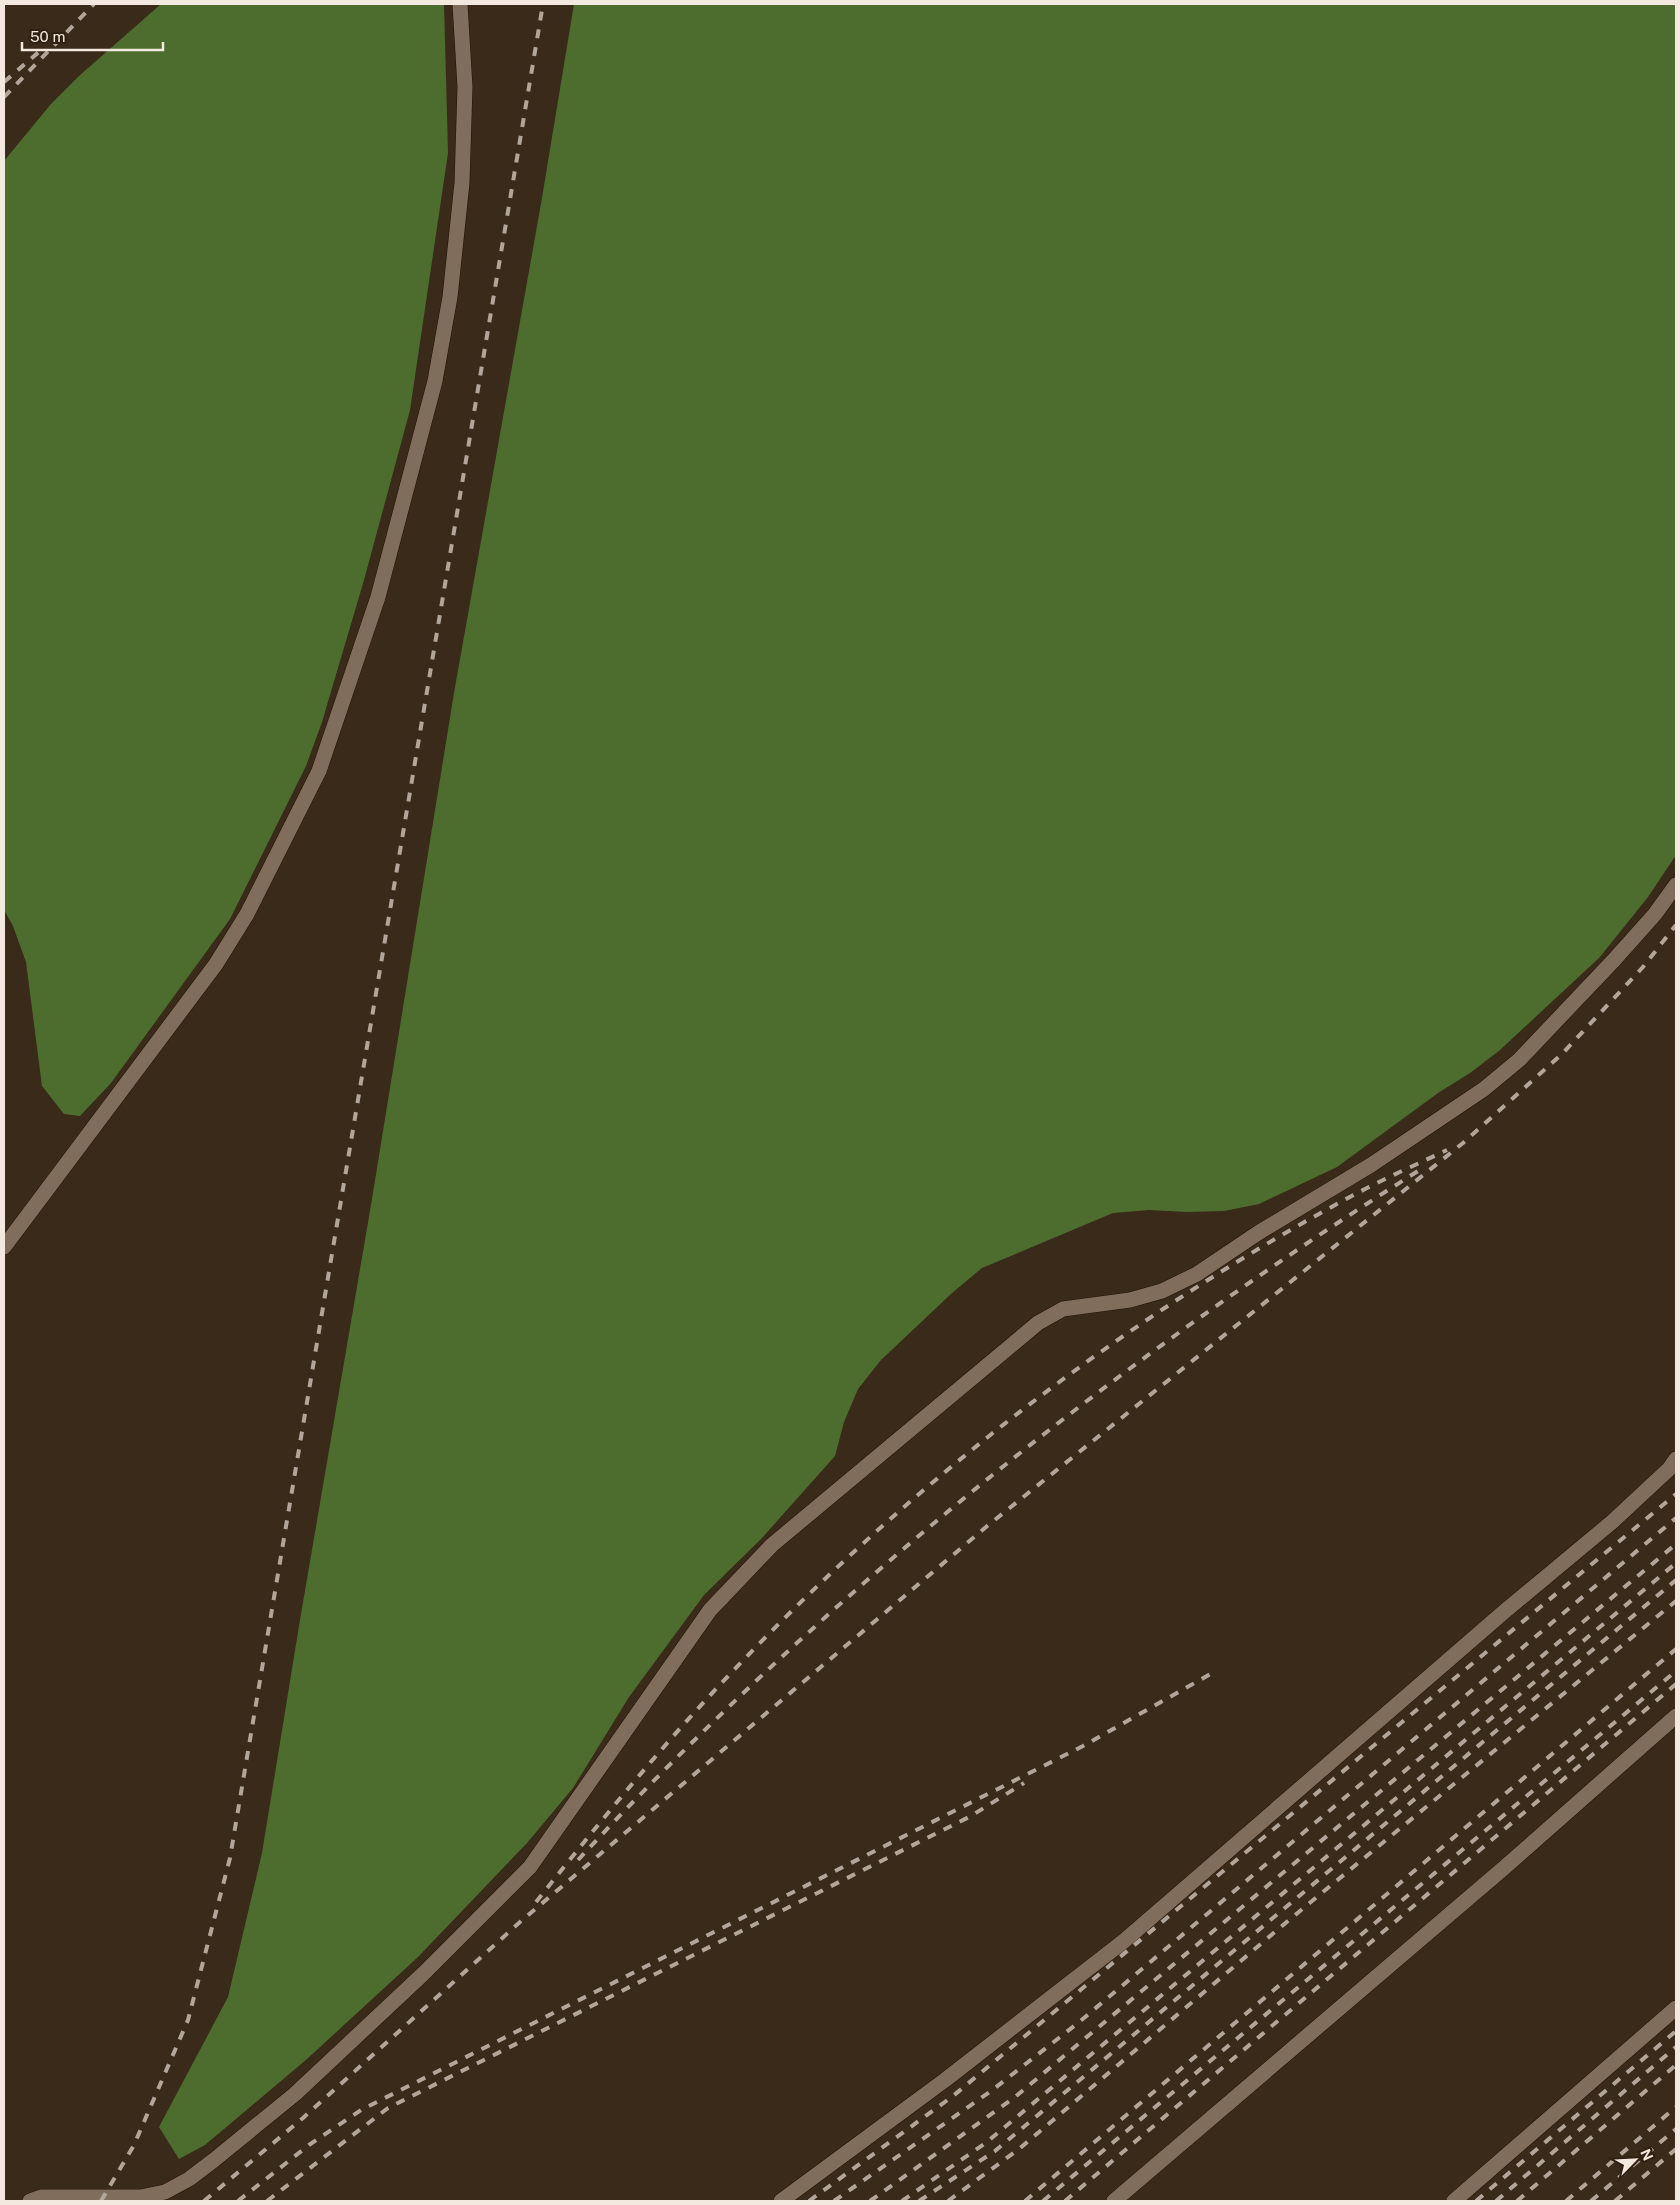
<svg xmlns="http://www.w3.org/2000/svg" width="1680" height="2205" font-family="'Public Sans',sans-serif">
  <style>
    .forest { fill: #4d6d2f }
    .lines { fill: none; stroke-linecap: round; stroke-linejoin: round }
    .minor-casing { stroke: #211204; stroke-width: 16 }
    .minor { stroke: #806d5c; stroke-width: 15 }
    .rail { stroke: #b2a599; stroke-width: 4; stroke-dasharray: 9 9; stroke-linecap: butt }
  </style>
  <rect width="100%" height="100%" fill="#3a2a1a"/>
  <g class="forest">
    <path d="M161,4H444L448,153L410,410L364,580L322,722L306,766L230,919L111,1083L80,1116L64,1114L42,1086L26,962L13,926L4,910V161L51,104L79,76Z"/>
    <path d="M574,4H1676V855L1648,897L1599,958L1500,1050L1470,1073L1438,1093L1337,1167L1259,1204L1224,1211L1187,1212L1149,1210L1113,1213L982,1268L952,1293L881,1360L858,1389L844,1422L835,1456L761,1539L704,1595L629,1697L573,1788L527,1843L418,1957L307,2059L205,2145L179,2159L159,2127L228,1997L262,1853L300,1620L372,1199L454,693L542,198Z"/>
  </g>
  <g class="lines">
    <defs>
      <g id="minor">
        <path d="M4,1247L216,964L247,914L319,771L378,597L435,381L450,297L462,183L465,87L460,4"/>
        <path d="M30,2201L41,2197H140L165,2192L189,2179L214,2160L295,2094L423,1974L530,1867L710,1610L772,1545L1038,1323L1063,1309L1130,1300L1162,1291L1197,1274L1258,1233L1371,1165L1484,1089L1519,1060L1614,960L1655,914L1676,885"/>
        <path d="M781,2201L945,2080L1124,1941L1505,1611L1612,1522L1669,1469L1676,1459"/>
        <path d="M1114,2201L1505,1867L1676,1716"/>
        <path d="M1454,2201L1676,2008"/>
      </g>
    </defs>
    <use href="#minor" class="minor-casing"/>
    <use href="#minor" class="minor"/>
    <g class="rail">
      <path d="M4,82L40,51"/>
      <path d="M4,97L94,4"/>
      <path d="M578,1860C823,1596 1114,1363 1418,1171"/>
      <path d="M536,1902C587,1838 638,1775 693,1714C882,1505 1116,1320 1365,1189C1392,1175 1420,1163 1447,1150"/>
      <path d="M101,2201L134,2145L188,2020L230,1858L543,4"/>
      <path d="M204,2201L303,2118L520,1922L986,1527L1463,1143L1562,1054L1643,967L1676,925"/>
      <path d="M238,2201L309,2145L361,2110L1083,1746L1214,1672"/>
      <path d="M267,2201L388,2108L971,1816L1024,1783"/>
      <path d="M809,2201L953,2096L1676,1494"/>
      <path d="M834,2201L991,2091L1078,2023L1676,1518"/>
      <path d="M870,2201L1015,2097L1676,1544"/>
      <path d="M902,2201L987,2142L1676,1563"/>
      <path d="M919,2201L995,2151L1676,1580"/>
      <path d="M948,2201L1019,2149L1289,1920L1676,1601"/>
      <path d="M1025,2201L1676,1649"/>
      <path d="M1043,2201L1676,1671"/>
      <path d="M1065,2201L1676,1684"/>
      <path d="M1476,2201L1676,2031"/>
      <path d="M1496,2201L1676,2047"/>
      <path d="M1517,2201L1676,2065"/>
      <path d="M1566,2201L1676,2107"/>
      <path d="M1591,2201L1676,2129"/>
      <path d="M1615,2201L1676,2149"/>
    </g>
  </g>
  <rect width="1680" height="2205" fill="none" stroke="#f4e9df" stroke-width="10"/>
  <g transform="translate(1635 2160) rotate(66)" stroke="#302011" stroke-width="4" paint-order="stroke">
  <path d="M0-4L9 19L0 12L-9 19Z" fill="#f4e9df"/>
  <text y="-8" font-size="14" font-weight="bold" text-anchor="middle" fill="#f4e9df">N</text>
  </g>
  <path d="M22 42v8h141v-8" fill="none" stroke="#f4e9df" stroke-width="2.5"/>
  <text x="30" y="42" font-size="15" fill="#f4e9df" stroke="#302011" stroke-width="4" paint-order="stroke">50 m</text>
</svg>
